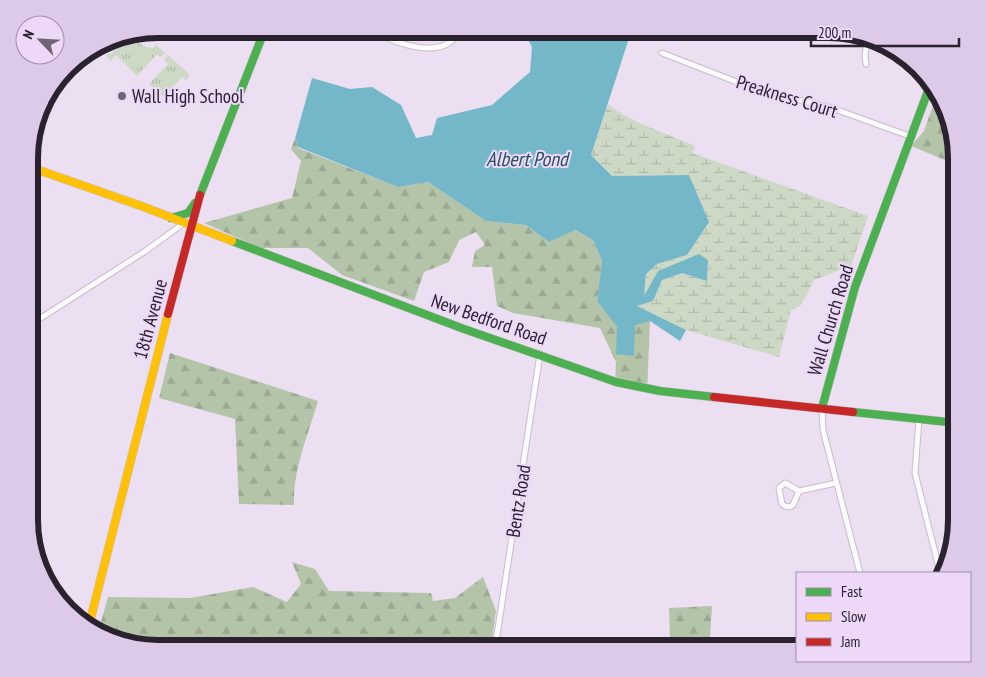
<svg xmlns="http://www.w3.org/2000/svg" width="986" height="677" font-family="'PT Sans Narrow',sans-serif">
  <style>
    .grass { fill: url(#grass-tufts) }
    .forest { fill: url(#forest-firs) }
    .wetland { fill: url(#wetland-marsh) }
    .water { fill: #73b7c9 }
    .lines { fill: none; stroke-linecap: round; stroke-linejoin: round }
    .street-casing { stroke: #c6bdca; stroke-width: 7 }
    .fast-casing { stroke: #c6bdca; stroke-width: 9 }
    .slow-casing { stroke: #c6bdca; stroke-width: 9 }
    .jam-casing { stroke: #c6bdca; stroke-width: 9 }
    .street { stroke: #fcfafd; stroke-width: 5 }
    .fast { stroke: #4caf50; stroke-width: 8 }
    .slow { stroke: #ffc107; stroke-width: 8 }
    .jam { stroke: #c62828; stroke-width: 8 }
    .poi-dot { fill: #6e6472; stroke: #edd8f8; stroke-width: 2 }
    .labels { text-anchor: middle; stroke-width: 4; stroke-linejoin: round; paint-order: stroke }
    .poi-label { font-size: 19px; fill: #2a222e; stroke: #edd8f8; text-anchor: start }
    .street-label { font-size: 19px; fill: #2a222e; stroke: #edd8f8 }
    .water-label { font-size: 20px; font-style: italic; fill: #25525a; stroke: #edd8f8 }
    .rim { fill: none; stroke: #2a222e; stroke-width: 6 }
  </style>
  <defs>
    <pattern id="grass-tufts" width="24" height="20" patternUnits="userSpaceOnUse" patternTransform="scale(1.25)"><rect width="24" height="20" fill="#cdd8c5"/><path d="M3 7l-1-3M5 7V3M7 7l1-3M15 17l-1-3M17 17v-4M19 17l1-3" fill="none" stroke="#b0b9aa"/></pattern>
    <pattern id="forest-firs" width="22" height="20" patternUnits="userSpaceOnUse" patternTransform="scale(1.25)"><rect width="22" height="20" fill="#b4c4a9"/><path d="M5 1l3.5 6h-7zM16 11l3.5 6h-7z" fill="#9ba892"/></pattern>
    <pattern id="wetland-marsh" width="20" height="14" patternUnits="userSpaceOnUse" patternTransform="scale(1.25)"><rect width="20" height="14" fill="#cdd8c5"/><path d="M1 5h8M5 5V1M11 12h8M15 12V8" fill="none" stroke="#b0b9aa"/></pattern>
  </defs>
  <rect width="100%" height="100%" fill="#ebdff1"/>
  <g class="grass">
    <path d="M134,33C137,43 143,47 153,48L156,45L165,53L161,57L157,54L137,76L116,55L111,61L106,56L109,53L110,55L129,34Z"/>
    <path d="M168,55L190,75L186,80L182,77L164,97L149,84L168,64L164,60Z"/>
  </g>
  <g class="forest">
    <path d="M938,91L957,150V165L911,146L924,131Z"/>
    <path d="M295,139L298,148L398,187L428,182L486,221L526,225L549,242L574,230L593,240L602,261L597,301L617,327L650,321L647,393L615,385L616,362L600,328L513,313L497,306L492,267H472L475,251L485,245L476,232L459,240L449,262L424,272L414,301L342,275L308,248H261L204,223L292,198L301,161L291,149Z"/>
    <path d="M170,353L318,401C308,435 293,469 294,505L239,504L235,419L159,398Z"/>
    <path d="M292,562L315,569L329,591L431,593L433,601L455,598L483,577L496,611L491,648H150L99,629L108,597L190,598L253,587L287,602L301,584Z"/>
    <path d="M712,606L710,636L714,648H657V640L670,638L669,608Z"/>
  </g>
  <path class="wetland" d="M608,104C625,120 673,136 695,146L692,153L868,216L851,266L814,280L801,305L791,310L779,357L686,330L636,306L653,301L662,280L682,273L707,281L708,260L658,271L644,297L646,274L657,264L687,255L689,175L612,176L591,155Z"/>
  <path class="water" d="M522,29H632L591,155L612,176L689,175L709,222L687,255L657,264L646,274L644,296L658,271L699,254L708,260L707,281L682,273L662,280L653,301L637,306L686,330L680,341L650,321L635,325L634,356L616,354L617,327L597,301L602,261L593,240L575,230L549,242L526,225L486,221L428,182L398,187L298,147L295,139L312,78L350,89L372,87L401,105L416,138L432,135L437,118L492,105L530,72L532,47Z"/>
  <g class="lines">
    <defs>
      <g id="street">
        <path d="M371,29C388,41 427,55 447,44C454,40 459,34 465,29"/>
        <path d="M662,53L755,89L832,108L912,137"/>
        <path d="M866,64L865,56L867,41"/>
        <path d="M30,325L144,252L184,223"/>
        <path d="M822,408L823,430L860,573"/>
        <path d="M919,419L915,473L940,572"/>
        <path d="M785,483L799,491L793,505L790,507L785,506L782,504L779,488Z"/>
        <path d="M799,491L836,483"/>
        <path d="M495,648L540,354"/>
      </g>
      <g id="fast">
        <path d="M200,195L265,29"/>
        <path d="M171,218L188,213L195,203"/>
        <path d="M232,241L464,329L616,382L660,391L714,397"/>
        <path d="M822,408L855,287L931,83"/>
        <path d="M853,412L957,423"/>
      </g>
      <g id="slow">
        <path d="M30,167L144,207L232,241"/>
        <path d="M89,625L168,314"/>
      </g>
      <g id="jam">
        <path d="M168,314L200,195"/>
        <path d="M714,397L853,412"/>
      </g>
    </defs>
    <use href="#street" class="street-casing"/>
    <use href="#fast" class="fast-casing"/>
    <use href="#slow" class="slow-casing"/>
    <use href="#jam" class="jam-casing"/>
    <use href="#street" class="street"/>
    <use href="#fast" class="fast"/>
    <use href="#slow" class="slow"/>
    <use href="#jam" class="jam"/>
  </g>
  <circle class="poi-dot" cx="122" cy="96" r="5"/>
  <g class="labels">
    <g class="poi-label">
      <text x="132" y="103">Wall High School</text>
    </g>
    <g class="street-label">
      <text transform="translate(787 96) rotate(17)" y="7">Preakness Court</text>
      <text transform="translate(150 319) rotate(-75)" y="7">18th Avenue</text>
      <text transform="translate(489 319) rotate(19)" y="7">New Bedford Road</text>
      <text transform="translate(830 320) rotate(-73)" y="7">Wall Church Road</text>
      <text transform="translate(518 501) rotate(-81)" y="7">Bentz Road</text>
    </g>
    <g class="water-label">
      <text x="527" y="166">Albert Pond</text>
    </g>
  </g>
  <path d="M0 0H986V677H0ZM158 38H828A120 120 0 0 1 948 158V520A120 120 0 0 1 828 640H158A120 120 0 0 1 38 520V158A120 120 0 0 1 158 38Z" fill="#ddc9e8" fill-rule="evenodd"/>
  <path class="rim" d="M158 38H828A120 120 0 0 1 948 158V520A120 120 0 0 1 828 640H158A120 120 0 0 1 38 520V158A120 120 0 0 1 158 38Z"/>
  <rect x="796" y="572" width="175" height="90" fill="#edd8f8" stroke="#9f8fa7"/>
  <rect x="806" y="588" width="25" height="8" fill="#4caf50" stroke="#9f8fa7"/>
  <text x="841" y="597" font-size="15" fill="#2a222e">Fast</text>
  <rect x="806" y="613" width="25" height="8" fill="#ffc107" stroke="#9f8fa7"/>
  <text x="841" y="622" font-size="15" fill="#2a222e">Slow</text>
  <rect x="806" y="638" width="25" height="8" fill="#c62828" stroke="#9f8fa7"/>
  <text x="841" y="647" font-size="15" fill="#2a222e">Jam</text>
  <g transform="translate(40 40) rotate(295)"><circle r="24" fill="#edd8f8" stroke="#9f8fa7"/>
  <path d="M0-4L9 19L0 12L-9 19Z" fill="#6e6472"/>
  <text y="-8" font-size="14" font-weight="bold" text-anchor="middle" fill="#2a222e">N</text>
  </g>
  <path d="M811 38v8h148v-8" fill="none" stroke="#2a222e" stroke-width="2.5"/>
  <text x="818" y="38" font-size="15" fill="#2a222e" stroke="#edd8f8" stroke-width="4" paint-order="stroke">200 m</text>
</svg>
